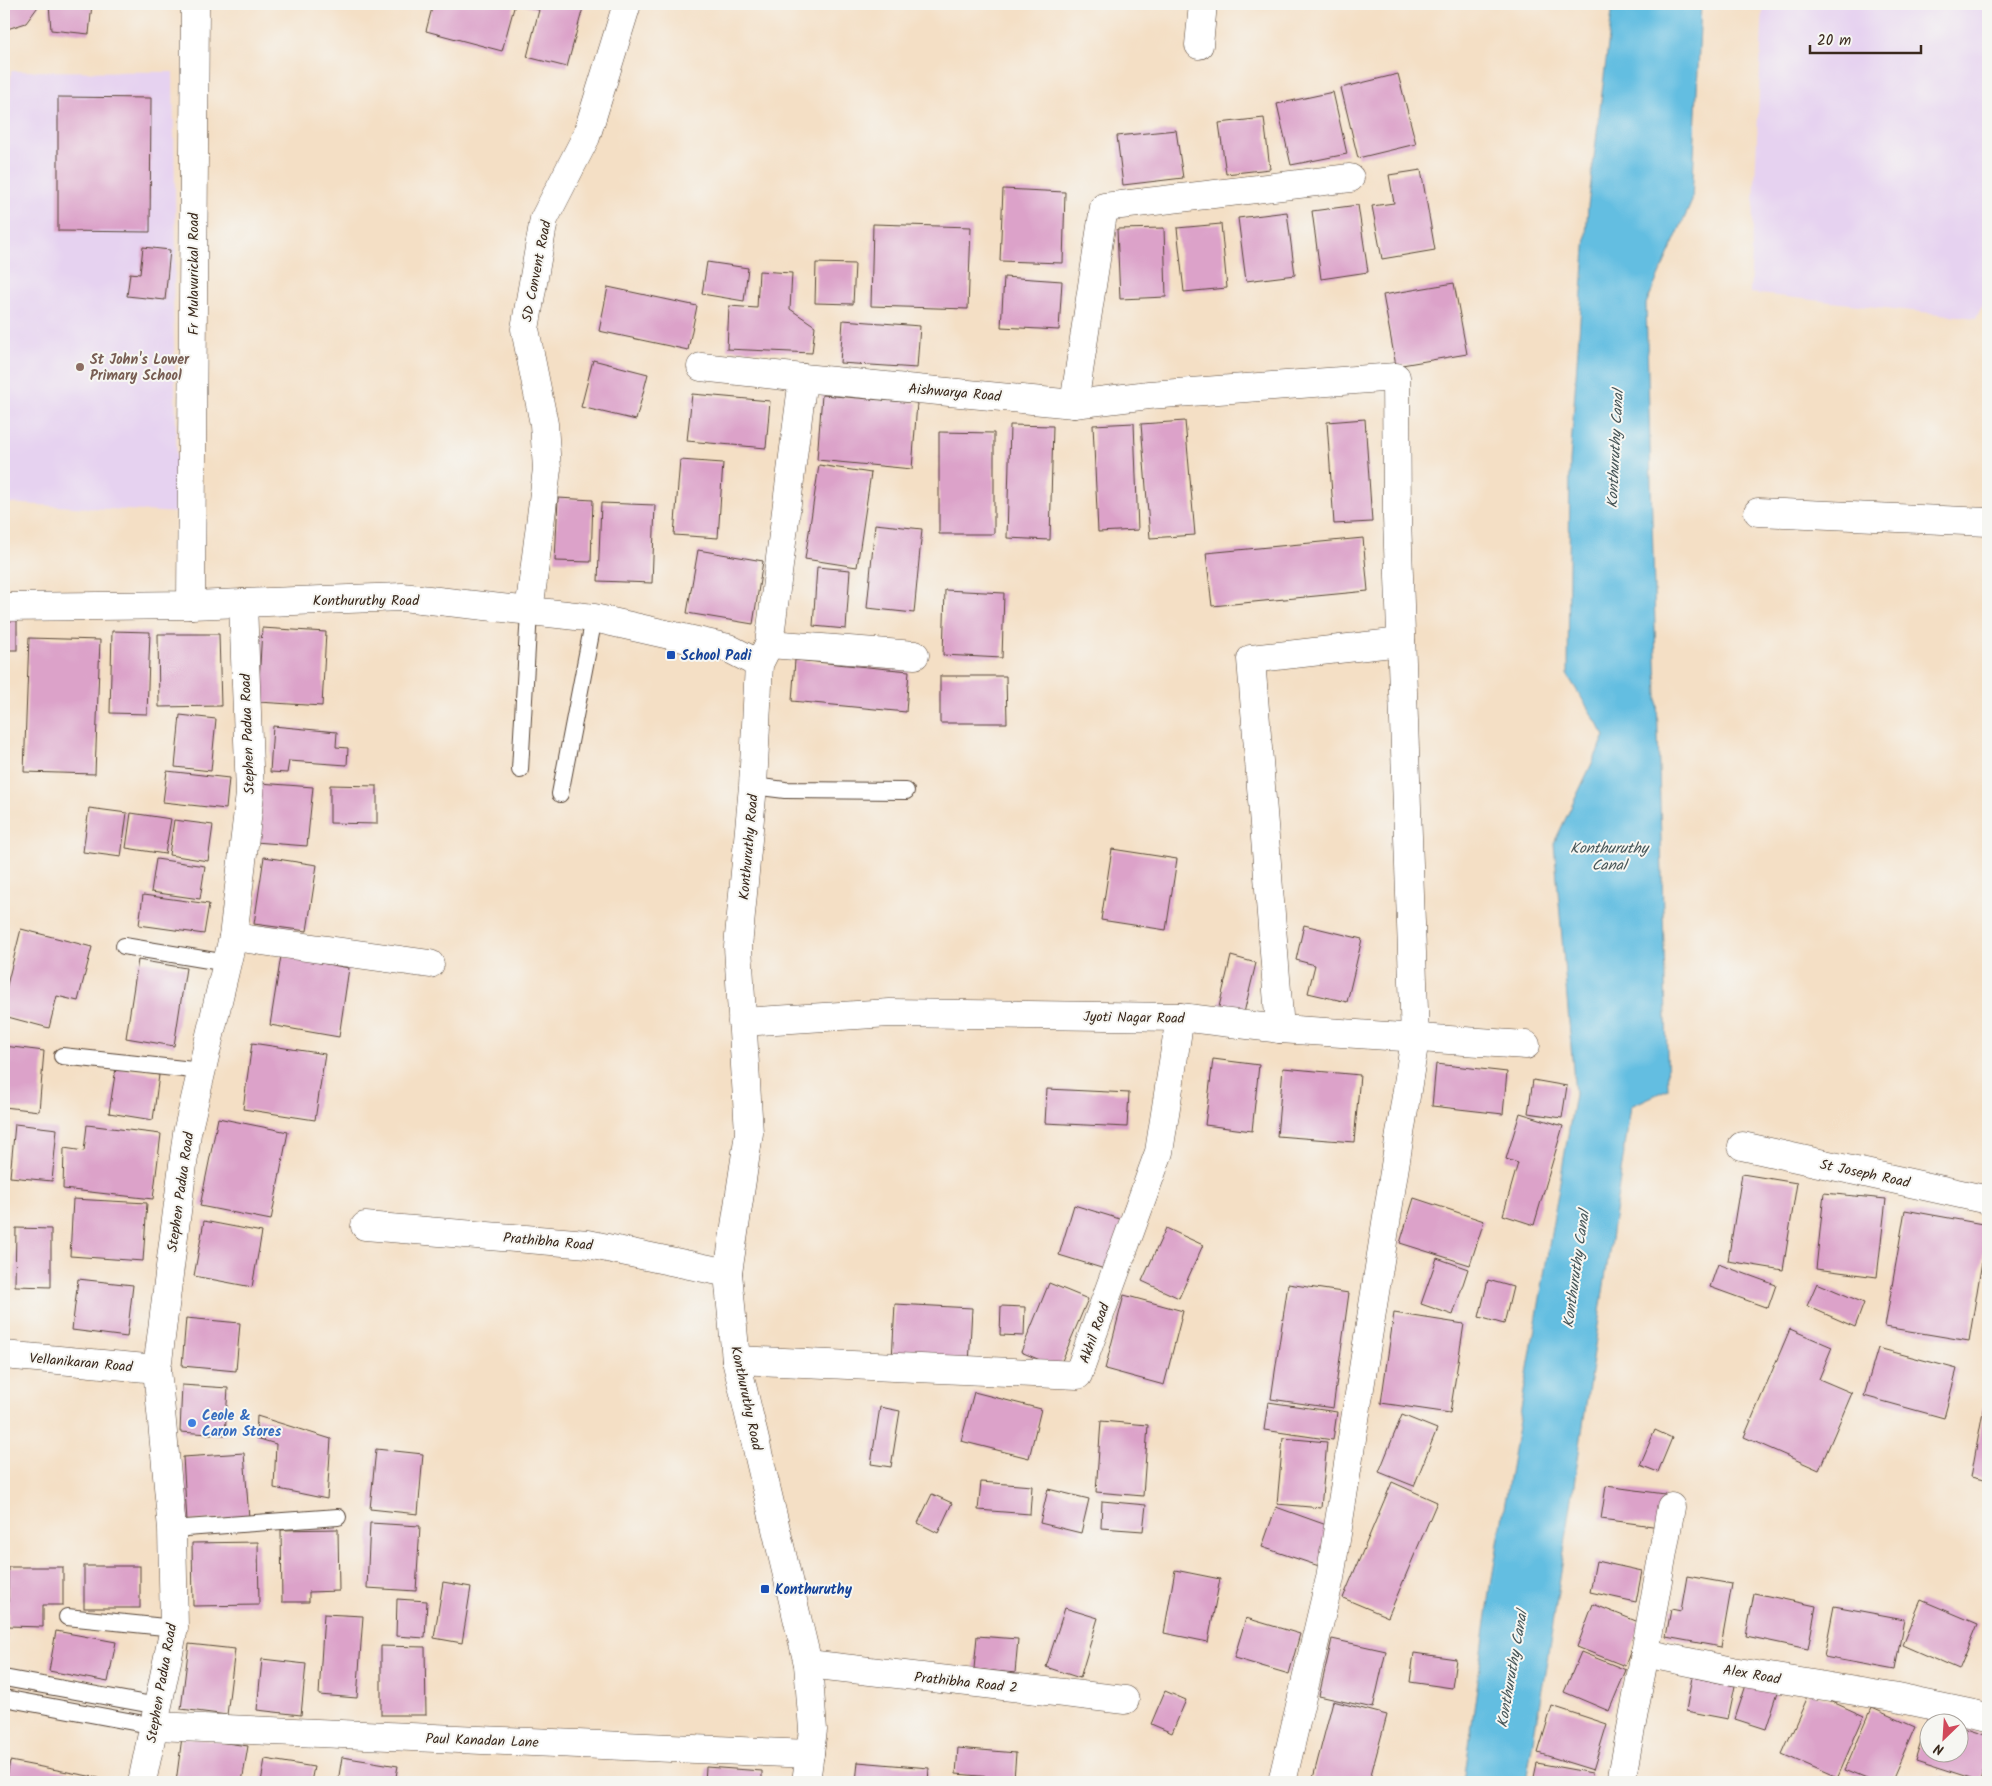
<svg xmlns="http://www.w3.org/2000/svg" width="1992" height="1786" font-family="Kalam,sans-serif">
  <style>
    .built { fill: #e6d2f0 }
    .water { fill: #64bee1; stroke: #507480 }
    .building { fill: #dca2c9 }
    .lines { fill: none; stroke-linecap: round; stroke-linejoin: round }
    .lane-casing { stroke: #574537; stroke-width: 18 }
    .street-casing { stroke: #574537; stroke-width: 29 }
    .lane { stroke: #fff; stroke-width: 16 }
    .street { stroke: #fff; stroke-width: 28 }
    .education-dot { fill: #8d6e63; stroke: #f6f6f2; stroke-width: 2 }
    .transit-dot { fill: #1a4fb4; stroke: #f6f6f2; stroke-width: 2 }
    .shop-dot { fill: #3f7fe0; stroke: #f6f6f2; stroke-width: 2 }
    .labels { text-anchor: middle; stroke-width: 4; stroke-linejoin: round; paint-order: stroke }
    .street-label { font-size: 14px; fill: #3b2a1e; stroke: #f6f6f2 }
    .education-label { font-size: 14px; font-weight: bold; fill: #785e54; stroke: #f6f6f2; text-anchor: start }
    .transit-label { font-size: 14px; font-weight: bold; fill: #164399; stroke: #f6f6f2; text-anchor: start }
    .shop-label { font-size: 14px; font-weight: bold; fill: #366cbe; stroke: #f6f6f2; text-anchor: start }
    .water-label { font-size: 15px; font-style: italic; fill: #475658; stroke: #f6f6f2 }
  </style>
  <rect width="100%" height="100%" fill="#f6f6f2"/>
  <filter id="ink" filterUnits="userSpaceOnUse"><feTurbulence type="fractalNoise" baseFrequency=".02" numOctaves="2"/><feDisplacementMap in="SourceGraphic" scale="10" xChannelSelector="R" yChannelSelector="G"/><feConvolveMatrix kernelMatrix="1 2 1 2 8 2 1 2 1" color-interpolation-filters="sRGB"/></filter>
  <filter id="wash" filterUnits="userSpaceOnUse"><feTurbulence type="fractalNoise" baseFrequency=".0096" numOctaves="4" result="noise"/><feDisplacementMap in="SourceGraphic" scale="20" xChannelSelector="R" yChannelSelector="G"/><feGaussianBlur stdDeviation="1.12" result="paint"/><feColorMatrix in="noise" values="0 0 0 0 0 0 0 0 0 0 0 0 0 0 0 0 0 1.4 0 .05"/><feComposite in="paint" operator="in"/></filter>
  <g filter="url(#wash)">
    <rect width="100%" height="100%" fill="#f4dfc5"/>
    <g class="built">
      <path d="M1763,4H1988V295L1976,318L1750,293Z"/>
      <path d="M11,71L173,72L176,249L173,300L178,513L4,503V236Z"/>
    </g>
    <path class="water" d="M1613,4H1701L1692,201L1646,304L1668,1089L1631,1106L1553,1625L1526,1782H1464L1492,1578L1575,1094L1554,843L1605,736L1568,676L1570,462L1588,206Z"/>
    <g id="blocks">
      <g class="building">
        <path d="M4,4H40L26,23L4,30Z"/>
        <path d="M49,4H92L89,34L51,30Z"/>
        <path d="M433,4H515L502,51L426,31Z"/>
        <path d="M520,4H584L567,67L527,57L539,10Z"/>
        <path d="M1398,74L1416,144L1358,158L1341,88Z"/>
        <path d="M1333,92L1347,154L1291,165L1277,104Z"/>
        <path d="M58,97L151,98L150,232L58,231Z"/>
        <path d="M1264,118L1270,169L1226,174L1219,123Z"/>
        <path d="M1176,130L1183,178L1123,185L1117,136Z"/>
        <path d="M1421,170L1435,250L1382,259L1372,206L1394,203L1389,175Z"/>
        <path d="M1003,189L1065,192L1063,263L1000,261Z"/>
        <path d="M1358,205L1368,272L1321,279L1312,211Z"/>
        <path d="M1287,212L1295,275L1246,281L1238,218Z"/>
        <path d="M873,224L971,227L968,309L871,306Z"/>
        <path d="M1221,224L1227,288L1184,292L1177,228Z"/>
        <path d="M1164,228L1166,297L1120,299L1117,229Z"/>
        <path d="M143,247L170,250L165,300L127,296L130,273L140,274Z"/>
        <path d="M707,262L748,268L744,301L702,294Z"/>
        <path d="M816,263L855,264L853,304L815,303Z"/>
        <path d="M759,271L792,273L790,309L815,326L812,353L727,349L729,306L757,308Z"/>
        <path d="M1004,277L1062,281L1059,330L1001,327Z"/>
        <path d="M1454,283L1467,354L1396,366L1383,295Z"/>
        <path d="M608,287L697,306L688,350L599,331Z"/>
        <path d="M843,320L920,326L917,368L840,363Z"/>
        <path d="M593,360L648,374L636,420L581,407Z"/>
        <path d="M692,394L770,401L766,448L687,441Z"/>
        <path d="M822,395L917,403L912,469L817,460Z"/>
        <path d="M1365,419L1372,522L1334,524L1327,422Z"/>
        <path d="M1185,421L1195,535L1150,538L1141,424Z"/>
        <path d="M1134,423L1138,530L1098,532L1093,425Z"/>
        <path d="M1010,425L1053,426L1050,540L1007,538Z"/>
        <path d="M939,432L994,433V534H939Z"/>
        <path d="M680,460L723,463L718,538L674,535Z"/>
        <path d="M819,465L871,473L857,567L805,559Z"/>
        <path d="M558,498L593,500L591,562L555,561Z"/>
        <path d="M601,503L655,505L652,583L598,581Z"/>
        <path d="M875,524L922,529L914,613L867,608Z"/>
        <path d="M1363,538L1368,591L1212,606L1206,553Z"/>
        <path d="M698,550L763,561L753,624L687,613Z"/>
        <path d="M817,567L850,570L846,629L813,626Z"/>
        <path d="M945,590L1004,593L1002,658L943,655Z"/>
        <rect x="4" y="615" width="13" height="35"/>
        <path d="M262,628L326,632L322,706L258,702Z"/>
        <path d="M112,631L150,632L147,714L110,713Z"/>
        <path d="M158,634H219L221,706L159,707Z"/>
        <path d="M29,638L100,640L95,774L24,772Z"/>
        <path d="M795,660L909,671L906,712L792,701Z"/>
        <path d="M940,676H1006L1007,723H940Z"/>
        <path d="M180,715L216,719L211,771L175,767Z"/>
        <path d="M273,726L337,732L336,747L348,748L347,765L289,761L287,773L270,772Z"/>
        <path d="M167,771L229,778L226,809L163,802Z"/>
        <path d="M260,783L313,787L307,846L255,842Z"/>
        <path d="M330,785L377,786V824L330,823Z"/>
        <path d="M89,808L127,813L121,857L83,852Z"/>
        <path d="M131,813L171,819L165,854L126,848Z"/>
        <path d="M174,820L213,825L208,861L169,855Z"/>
        <path d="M1112,849L1177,859L1166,930L1101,920Z"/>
        <path d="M264,857L317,865L307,931L254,924Z"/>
        <path d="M156,859L205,866L200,899L151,892Z"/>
        <path d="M143,895L209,904L204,934L139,925Z"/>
        <path d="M1304,925L1362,939L1347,1002L1308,993L1315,965L1296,960Z"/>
        <path d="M21,929L92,947L78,1001L57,996L49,1028L4,1016V997Z"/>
        <path d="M281,956L349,968L339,1037L270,1025Z"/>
        <path d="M1231,956L1256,963L1243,1017L1218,1011Z"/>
        <path d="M138,960L186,968L174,1046L126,1038Z"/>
        <path d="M252,1043L325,1054L315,1120L243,1109Z"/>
        <path d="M4,1046L44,1051L39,1111L4,1107Z"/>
        <path d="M1213,1059L1259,1065L1252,1131L1205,1125Z"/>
        <path d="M1436,1064L1507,1072L1503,1114L1432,1106Z"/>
        <path d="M116,1068L159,1075L153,1120L109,1113Z"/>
        <path d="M1283,1068L1360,1075L1354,1142L1277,1136Z"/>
        <path d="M1533,1080L1567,1086L1562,1118L1528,1113Z"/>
        <path d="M1047,1089L1129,1093L1127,1127L1045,1123Z"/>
        <path d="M1520,1113L1563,1126L1534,1225L1503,1215L1518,1163L1506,1159Z"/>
        <path d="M218,1118L288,1132L271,1220L200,1206Z"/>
        <path d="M15,1124L57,1129L52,1181L10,1177Z"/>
        <path d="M87,1125L161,1134L153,1199L63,1189L64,1148L84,1151Z"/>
        <path d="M1742,1174L1797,1183L1783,1270L1728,1261Z"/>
        <path d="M1824,1193L1886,1199L1877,1277L1816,1269Z"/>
        <path d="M1414,1198L1484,1221L1470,1265L1400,1243Z"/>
        <path d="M73,1199L147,1203L143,1261L70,1256Z"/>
        <path d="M1074,1205L1123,1220L1108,1270L1059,1255Z"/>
        <path d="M1905,1210L1988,1225L1969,1341L1885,1327Z"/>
        <path d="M204,1221L262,1232L252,1287L194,1276Z"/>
        <path d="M16,1228L51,1229V1287L15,1286Z"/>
        <path d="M1166,1228L1203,1245L1179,1298L1142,1281Z"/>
        <path d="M1437,1258L1468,1269L1453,1315L1421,1304Z"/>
        <path d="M1718,1264L1776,1285L1768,1308L1710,1287Z"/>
        <path d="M78,1279L133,1285L127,1337L72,1330Z"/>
        <path d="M1488,1280L1513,1287L1504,1324L1479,1317Z"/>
        <path d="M1049,1283L1088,1299L1059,1368L1021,1352Z"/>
        <path d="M1817,1283L1864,1303L1855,1327L1807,1306Z"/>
        <path d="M1288,1284L1349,1293L1333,1408L1271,1399Z"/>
        <path d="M1124,1295L1183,1311L1164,1385L1105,1369Z"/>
        <path d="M895,1304L972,1308L969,1365L892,1360Z"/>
        <path d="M1001,1306L1025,1307L1024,1336L1000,1335Z"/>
        <path d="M1394,1313L1464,1324L1450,1413L1381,1403Z"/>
        <path d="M186,1318L240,1323L236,1371L182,1366Z"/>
        <path d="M1790,1329L1832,1347L1819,1379L1852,1393L1819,1470L1744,1437Z"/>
        <path d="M1878,1348L1957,1369L1944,1418L1864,1396Z"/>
        <path d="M182,1385L228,1388L225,1435L180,1432Z"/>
        <path d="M1987,1389L1988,1390V1481L1971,1477Z"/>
        <path d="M974,1392L1041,1409L1029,1458L961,1441Z"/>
        <path d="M1268,1402L1337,1412L1333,1440L1264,1430Z"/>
        <path d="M880,1407L900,1411L891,1467L871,1464Z"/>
        <path d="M1402,1415L1437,1429L1414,1486L1379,1472Z"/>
        <path d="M257,1416L331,1439L327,1499L274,1488L276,1444L256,1438Z"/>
        <path d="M1101,1421L1148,1425L1143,1496L1096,1492Z"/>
        <path d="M1655,1430L1672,1438L1658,1472L1640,1465Z"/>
        <path d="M1283,1438L1327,1442L1321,1508L1277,1504Z"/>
        <path d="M376,1449L423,1454L418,1514L370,1509Z"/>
        <path d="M244,1453L249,1518L187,1521L183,1457Z"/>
        <path d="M981,1482L1032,1486L1030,1514L978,1510Z"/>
        <path d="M1392,1482L1437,1502L1388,1617L1343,1598Z"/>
        <path d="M1606,1486L1665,1494L1660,1527L1601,1519Z"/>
        <path d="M1048,1489L1089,1499L1081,1533L1040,1523Z"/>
        <path d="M932,1494L952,1503L938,1533L918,1523Z"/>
        <path d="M1102,1501L1146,1505L1143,1531L1101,1528Z"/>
        <path d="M1276,1507L1332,1527L1319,1566L1262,1547Z"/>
        <path d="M370,1523L420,1526L416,1591L367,1588Z"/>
        <path d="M338,1529L339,1591L309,1592V1602H282L281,1530Z"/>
        <path d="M258,1542L259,1605L193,1606L192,1543Z"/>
        <path d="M1596,1561L1642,1571L1636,1602L1590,1592Z"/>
        <rect x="84" y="1566" width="56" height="42"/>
        <path d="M8,1567H63V1605H43V1627L8,1626Z"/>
        <path d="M1175,1570L1220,1579L1208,1642L1164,1633Z"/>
        <path d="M1687,1576L1732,1584L1721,1647L1666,1637L1671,1609L1681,1611Z"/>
        <path d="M443,1582L471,1587L462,1643L434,1638Z"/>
        <path d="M1754,1593L1816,1606L1808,1649L1746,1636Z"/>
        <path d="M397,1599L427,1601L425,1638L396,1636Z"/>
        <path d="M1921,1600L1978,1624L1959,1670L1902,1645Z"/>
        <path d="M1593,1604L1641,1623L1625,1666L1577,1647Z"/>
        <path d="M1834,1606L1904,1619L1895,1670L1824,1657Z"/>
        <path d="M1065,1608L1098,1618L1080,1678L1046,1667Z"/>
        <path d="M324,1614L363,1616L357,1698L319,1695Z"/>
        <path d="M1246,1618L1300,1634L1289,1674L1234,1658Z"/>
        <path d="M56,1631L116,1642L108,1682L49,1671Z"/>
        <path d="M4,1635H8L5,1660H4Z"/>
        <path d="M977,1636L1018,1639L1015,1673L974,1669Z"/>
        <path d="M1332,1639L1386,1651L1373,1708L1319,1696Z"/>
        <path d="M189,1644L235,1649L227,1715L181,1709Z"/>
        <path d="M381,1646L425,1647L426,1715H381Z"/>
        <path d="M1581,1652L1626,1670L1609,1711L1564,1692Z"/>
        <path d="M1414,1653L1456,1659L1452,1688L1410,1682Z"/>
        <path d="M262,1659L306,1664L301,1715L257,1710Z"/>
        <path d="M1692,1677L1735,1686L1728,1719L1686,1711Z"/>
        <path d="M1747,1682L1778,1692L1766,1729L1735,1719Z"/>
        <path d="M1165,1691L1186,1700L1172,1733L1151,1724Z"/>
        <path d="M1810,1692L1864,1716L1837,1778L1782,1754Z"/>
        <path d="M1333,1701L1387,1715L1369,1782H1312Z"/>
        <path d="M1552,1706L1607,1724L1593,1770L1538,1753Z"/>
        <path d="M1872,1708L1915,1727L1891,1782H1874L1845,1770Z"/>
        <path d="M1929,1717L1949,1723L1930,1724V1754H1960V1727L1988,1736V1756L1980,1782L1915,1761Z"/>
        <path d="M182,1737L248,1746L242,1782H176Z"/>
        <path d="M958,1748L1016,1753L1014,1779L956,1774Z"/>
        <path d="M342,1757L398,1766L395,1782H338Z"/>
        <path d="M265,1759L314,1767L311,1782H261Z"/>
        <path d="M10,1761L99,1778L98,1782H6Z"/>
        <path d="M858,1762L929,1768L928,1782H856Z"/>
        <path d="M1537,1763L1592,1773L1591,1782H1533Z"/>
        <path d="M706,1767L762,1771V1782H705Z"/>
        <path d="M1941,1776L1959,1782H1939Z"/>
      </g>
    </g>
  </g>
  <g filter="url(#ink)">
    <use href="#blocks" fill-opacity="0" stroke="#574537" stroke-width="1"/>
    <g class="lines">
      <defs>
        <g id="lane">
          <path d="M520,770L529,612"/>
          <path d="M753,786L785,790L906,791"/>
          <path d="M560,794L594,618"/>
          <path d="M124,946L227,963"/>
          <path d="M62,1056L202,1071"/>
          <path d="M172,1529L338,1517"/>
          <path d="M67,1617L174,1628"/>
          <path d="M4,1678L158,1706"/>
          <path d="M4,1698L155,1726"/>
        </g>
        <g id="street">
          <path d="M1199,45L1203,4"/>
          <path d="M701,367L803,378"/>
          <path d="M1074,404L1104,207L1350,178"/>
          <path d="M1758,512L1988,522"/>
          <path d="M191,605L195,4"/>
          <path d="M4,607L191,605L402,597L594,618L728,648L759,664"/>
          <path d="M529,612L547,469L544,424L525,329L544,219L586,137L627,4"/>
          <path d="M769,644L915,655"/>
          <path d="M233,937L430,964"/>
          <path d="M742,1022L890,1013L1180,1017L1280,1029L1526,1045"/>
          <path d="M1280,1029L1251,659L1401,642"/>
          <path d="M1742,1146L1988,1200"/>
          <path d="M365,1226L588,1244L728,1273"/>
          <path d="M4,1355L157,1369"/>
          <path d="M736,1360L1078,1375L1159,1152L1180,1017"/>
          <path d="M1645,1653L1671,1507"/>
          <path d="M808,1664L1125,1700"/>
          <path d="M155,1726L810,1754"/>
          <path d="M142,1782L174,1628L172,1529L157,1369L187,1133L233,937L250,794L243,603"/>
          <path d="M806,1782L813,1730L808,1664L736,1360L728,1273L749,1133L738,947L753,786L759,664L769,644L803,378L1074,404L1149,395L1396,377L1397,518L1415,1039L1330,1578L1282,1782"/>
          <path d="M1621,1782L1645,1653L1732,1671L1892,1697L1988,1717"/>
        </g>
      </defs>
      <use href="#lane" class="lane-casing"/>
      <use href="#street" class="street-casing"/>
      <use href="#lane" class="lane"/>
      <use href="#street" class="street"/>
    </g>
  </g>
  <circle class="education-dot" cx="80" cy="367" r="5"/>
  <g class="transit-dot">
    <rect x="666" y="650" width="10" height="10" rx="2.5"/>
    <rect x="760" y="1584" width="10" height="10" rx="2.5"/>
  </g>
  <circle class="shop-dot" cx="192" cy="1423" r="5"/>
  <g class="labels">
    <g class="street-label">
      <text transform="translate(536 271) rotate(-79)" y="5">SD Convent Road</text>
      <text transform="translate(193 274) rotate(-90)" y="5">Fr Mulavurickal Road</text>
      <text transform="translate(955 392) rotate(5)" y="5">Aishwarya Road</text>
      <text x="366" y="605">Konthuruthy Road</text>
      <text transform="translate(247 734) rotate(-92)" y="5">Stephen Padua Road</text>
      <text transform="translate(748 847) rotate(-85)" y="5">Konthuruthy Road</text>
      <text transform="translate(1134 1017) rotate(1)" y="5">Jyoti Nagar Road</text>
      <text transform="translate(1865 1173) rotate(12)" y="5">St Joseph Road</text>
      <text transform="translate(180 1192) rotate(-82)" y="5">Stephen Padua Road</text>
      <text transform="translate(548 1241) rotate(5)" y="5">Prathibha Road</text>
      <text transform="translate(1094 1333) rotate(-70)" y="5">Akhil Road</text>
      <text transform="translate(81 1362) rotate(5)" y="5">Vellanikaran Road</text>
      <text transform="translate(747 1398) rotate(78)" y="5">Konthuruthy Road</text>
      <text transform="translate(1752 1674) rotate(10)" y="5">Alex Road</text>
      <text transform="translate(966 1682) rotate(6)" y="5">Prathibha Road 2</text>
      <text transform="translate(161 1683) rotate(-80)" y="5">Stephen Padua Road</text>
      <text transform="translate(482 1740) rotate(2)" y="5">Paul Kanadan Lane</text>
    </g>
    <g class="education-label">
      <text x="90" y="364">St John's Lower<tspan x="90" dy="16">Primary School</tspan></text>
    </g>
    <g class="transit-label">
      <text x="681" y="660">School Padi</text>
      <text x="775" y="1594">Konthuruthy</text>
    </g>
    <g class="shop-label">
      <text x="202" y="1420">Ceole &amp;<tspan x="202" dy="16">Caron Stores</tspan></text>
    </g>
    <g class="water-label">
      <text transform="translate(1615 449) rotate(-87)" y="5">Konthuruthy Canal</text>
      <text x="1609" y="853">Konthuruthy<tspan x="1609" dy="17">Canal</tspan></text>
      <text transform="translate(1576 1269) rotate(-82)" y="5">Konthuruthy Canal</text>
      <text transform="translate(1512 1669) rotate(-80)" y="5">Konthuruthy Canal</text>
    </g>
  </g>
  <rect width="1992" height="1786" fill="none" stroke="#f6f6f2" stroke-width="20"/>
  <g transform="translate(1944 1738) rotate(205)"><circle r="24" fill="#f6f6f2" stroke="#aba49d"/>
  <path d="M0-4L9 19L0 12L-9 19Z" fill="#d1495b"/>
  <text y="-8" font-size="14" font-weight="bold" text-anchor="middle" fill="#3b2a1e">N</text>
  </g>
  <path d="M1810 45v8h111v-8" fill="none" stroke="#3b2a1e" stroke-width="2.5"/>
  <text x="1817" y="45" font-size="15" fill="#3b2a1e" stroke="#f6f6f2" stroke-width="4" paint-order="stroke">20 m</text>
</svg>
